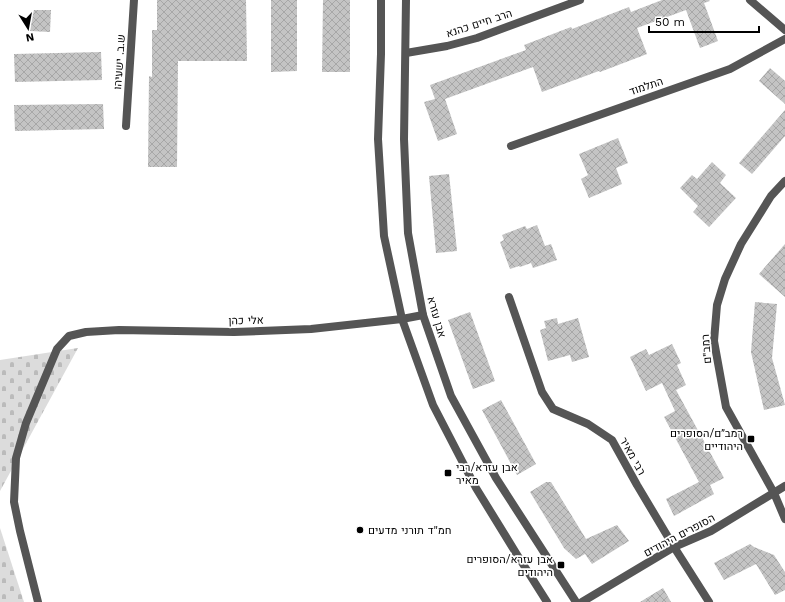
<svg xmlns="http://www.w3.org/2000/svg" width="785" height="602" font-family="'Work Sans',Heebo,sans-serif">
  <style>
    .cemetery { fill: url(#cemetery-stones) }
    .building { fill: url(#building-cross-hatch) }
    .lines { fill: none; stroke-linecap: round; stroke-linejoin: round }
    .minor { stroke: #555; stroke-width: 8 }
    .tertiary { stroke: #555; stroke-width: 8 }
    .poi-dot { fill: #000; stroke: #fff; stroke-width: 1.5 }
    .labels { text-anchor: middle; stroke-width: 3.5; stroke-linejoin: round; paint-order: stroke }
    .street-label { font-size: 11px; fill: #000; stroke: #fff }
    .poi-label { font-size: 11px; fill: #000; stroke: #fff; text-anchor: end }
  </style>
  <defs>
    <pattern id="cemetery-stones" width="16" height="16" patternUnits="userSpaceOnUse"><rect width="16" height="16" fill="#dcdcdc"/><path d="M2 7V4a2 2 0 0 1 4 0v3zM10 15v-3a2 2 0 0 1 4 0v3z" fill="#bbb"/></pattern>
    <pattern id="building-cross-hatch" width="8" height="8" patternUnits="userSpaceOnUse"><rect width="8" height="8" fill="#c4c4c4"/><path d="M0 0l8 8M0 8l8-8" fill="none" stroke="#a7a7a7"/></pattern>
  </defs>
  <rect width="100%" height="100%" fill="#fff"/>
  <g class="cemetery">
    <path d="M78,348L0,491V360Z"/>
    <path d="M0,528L24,602H0Z"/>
  </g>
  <g class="building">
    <path d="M157,0H246L247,61H178L177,167H148L149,76L152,77V30H157Z"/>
    <path d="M271,0H297V71L271,72Z"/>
    <path d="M323,0H350V72H322Z"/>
    <path d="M662,0H709L710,1L704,3L718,41L700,48L686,10L637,28L647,54L600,72L599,71L542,92L533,67L445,99L457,134L438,141L424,102L435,99L430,85L526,50L524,45L571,27L572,29L629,7L631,12Z"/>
    <path d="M32,10H51L50,32L30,31Z"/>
    <path d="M101,52L102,80L15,82L14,54Z"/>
    <path d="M770,68L785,81V104L759,81Z"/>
    <path d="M103,104L104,129L15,131L14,105Z"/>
    <path d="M785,110V136L752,174L739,163Z"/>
    <path d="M618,138L628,163L616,168L622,184L589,198L581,179L588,175L579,154Z"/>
    <path d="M712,162L726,175L720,183L736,198L709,227L693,212L698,206L680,188L692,175L697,179Z"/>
    <path d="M449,174L457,251L436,253L429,176Z"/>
    <path d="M537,225L545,246L551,244L557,260L533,268L531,263L520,267L519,266L510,269L500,242L504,240L502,235L525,226L527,229Z"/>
    <path d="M785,244V297L759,274Z"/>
    <path d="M755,302L777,304L772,358L785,405L764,410L751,352Z"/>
    <path d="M470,312L495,381L473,389L448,320Z"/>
    <path d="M557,318L558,324L578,318L589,357L572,362L570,355L548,361L540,330L546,328L544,321Z"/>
    <path d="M672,344L681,363L677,365L686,385L676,390L724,478L710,485L714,494L674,516L666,499L699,482L664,417L675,411L662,383L646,391L630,357L646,349L649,355Z"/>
    <path d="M501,400L536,464L517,475L482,410Z"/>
    <path d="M546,482H551L586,539L617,525L629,541L592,564L585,554L576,559L564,548L530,492Z"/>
    <path d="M750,544L754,547L774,555L785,572V590L775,595L756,564L724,580L714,563Z"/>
    <path d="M663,588L671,602H640Z"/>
  </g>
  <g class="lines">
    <g class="minor">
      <path d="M750,0L785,30"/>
      <path d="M406,53L447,46L477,38L580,0"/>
      <path d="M126,126L134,0"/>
      <path d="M511,146L730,69L785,39"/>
      <path d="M785,181L771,196L741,244L725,279L717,305L714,341L726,407L774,493L785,519"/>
      <path d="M509,297L542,392L553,409L588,424L612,440L637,485L674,547L709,602"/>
      <path d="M38,602L20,531L14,502L16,458L26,423L57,349L69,336L86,332L119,330L234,332L311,329L402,319L423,315"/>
      <path d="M582,602L674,547L711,531L785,486"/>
    </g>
    <g class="tertiary">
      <path d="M381,0V54L378,139L384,236L402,319L433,405L476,488L516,553L547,602"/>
      <path d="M406,0L404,139L408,233L423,315L451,396L496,478L576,602"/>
    </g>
  </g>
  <g class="poi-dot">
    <rect x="747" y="435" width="8" height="8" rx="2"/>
    <rect x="444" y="469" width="8" height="8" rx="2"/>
    <circle cx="360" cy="530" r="4"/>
    <rect x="557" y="561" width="8" height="8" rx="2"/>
  </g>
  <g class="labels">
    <g class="street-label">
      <text transform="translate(479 23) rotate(-18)" y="4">הרב חיים כהנא</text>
      <text transform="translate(119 62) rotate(-86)" y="4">ש.ב. ישעיהו</text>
      <text transform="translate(646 86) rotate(-19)" y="4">התלמוד</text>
      <text transform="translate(437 317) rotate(74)" y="4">אבן עזרא</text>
      <text transform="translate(246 320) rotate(-1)" y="4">אלי כהן</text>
      <text transform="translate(706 349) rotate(-95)" y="4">רמב"ם</text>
      <text transform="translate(633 456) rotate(61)" y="4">רבי מאיר</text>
      <text transform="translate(679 535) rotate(-28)" y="4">הסופרים היהודים</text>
    </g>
    <g class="poi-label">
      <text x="743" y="437">רמב״ם/הסופרים<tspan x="743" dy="13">היהודיים</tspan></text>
      <text x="456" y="471" text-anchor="start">אבן עזרא/רבי<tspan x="456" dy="13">מאיר</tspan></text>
      <text x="368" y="534" text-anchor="start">חמ"ד תורני מדעים</text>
      <text x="553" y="563">אבן עזרא/הסופרים<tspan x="553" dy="13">היהודים</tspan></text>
    </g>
  </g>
  <g transform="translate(28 28) rotate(169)" stroke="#ffffff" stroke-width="3" paint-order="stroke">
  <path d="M0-3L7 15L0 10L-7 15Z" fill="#000000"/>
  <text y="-6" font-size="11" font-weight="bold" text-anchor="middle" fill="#000000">N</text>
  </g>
  <path d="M649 26v6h110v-6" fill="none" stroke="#000000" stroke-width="2"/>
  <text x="655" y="26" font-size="12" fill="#000000" stroke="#ffffff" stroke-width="3" paint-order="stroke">50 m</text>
</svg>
